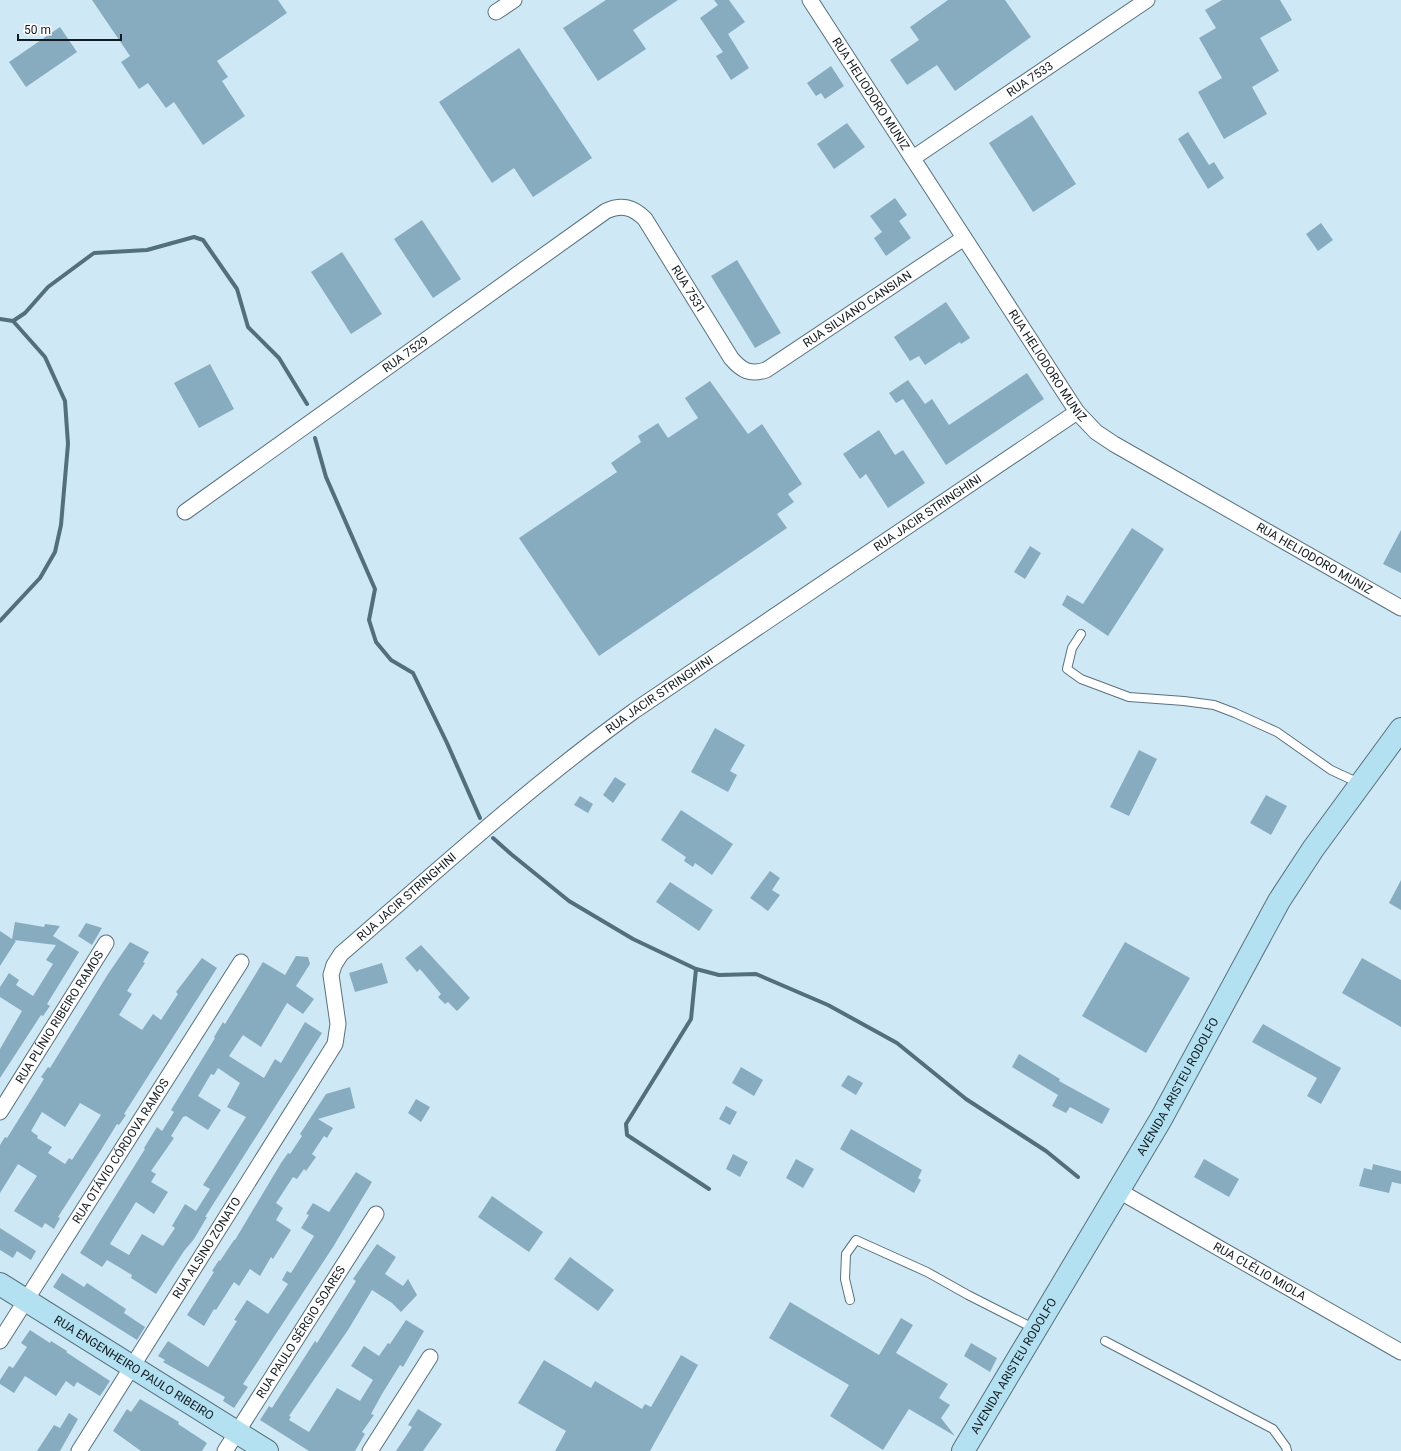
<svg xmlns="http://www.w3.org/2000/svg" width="1401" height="1451" font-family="Roboto,sans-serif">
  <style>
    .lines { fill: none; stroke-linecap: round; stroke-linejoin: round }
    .stream { stroke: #526f7e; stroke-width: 4 }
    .building { fill: #87acc0; fill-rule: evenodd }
    .lane-casing { stroke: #5a717e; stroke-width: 10 }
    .street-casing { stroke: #5a717e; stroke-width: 17 }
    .secondary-casing { stroke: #5a717e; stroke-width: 24 }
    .lane { stroke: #fff; stroke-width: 8 }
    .street { stroke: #fff; stroke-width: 15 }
    .secondary { stroke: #b3e1f1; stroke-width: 22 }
    .labels { text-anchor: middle; stroke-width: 4; stroke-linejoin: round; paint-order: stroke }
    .street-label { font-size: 12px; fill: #121b20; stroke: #fff }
  </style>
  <rect width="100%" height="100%" fill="#cfe8f6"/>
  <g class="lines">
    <g class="stream">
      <path d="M0,319L13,321L45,357L65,401L68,444L61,525L55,552L40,578L0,621"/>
      <path d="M13,321L25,313L48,287L94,253L147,250L194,237L203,240L237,289L248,327L279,358L307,404"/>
      <path d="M315,438L326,477L375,589L369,620L376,642L391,660L413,673L447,743L480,818"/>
      <path d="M493,838L511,854L569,901L633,939L696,969L719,975L756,974L828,1005L897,1043L966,1099L1046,1151L1078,1177"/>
      <path d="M696,969L691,1019L626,1124L627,1135L709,1189"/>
    </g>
  </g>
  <g class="building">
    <path d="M92,0H278L287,13L217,61L228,77L222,81L245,116L203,145L174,102L166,108L148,83L139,89L121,62L130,56Z"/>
    <path d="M606,0H678L633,30L646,49L598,81L563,28Z"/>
    <path d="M714,0H729L745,22L728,34L749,68L731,80L716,56L723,52L700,18L718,5Z"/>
    <path d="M948,0H1005L1031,37L955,91L937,65L907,85L890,60L919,40L910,27Z"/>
    <path d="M1222,0H1280L1292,20L1260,38L1279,71L1252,87L1267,114L1224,139L1198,92L1222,78L1199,38L1216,28L1205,10Z"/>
    <path d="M60,27L77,52L26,87L9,62Z"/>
    <path d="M519,48L592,158L533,197L514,168L492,183L439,102Z"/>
    <path d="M831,66L844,86L825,99L821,93L816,96L807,83Z"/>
    <path d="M1032,115L1076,184L1033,212L989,143Z"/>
    <path d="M847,123L865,147L834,169L817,144Z"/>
    <path d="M1188,132L1209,165L1214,162L1224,178L1208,189L1178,139Z"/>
    <path d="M895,198L907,215L899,221L911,238L886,256L874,238L882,232L870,216Z"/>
    <path d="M422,220L461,279L433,298L394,239Z"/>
    <path d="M1321,223L1333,240L1318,251L1306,234Z"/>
    <path d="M342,252L382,314L351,334L311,272Z"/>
    <path d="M737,260L781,333L755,348L711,276Z"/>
    <path d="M946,302L970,338L961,344L960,342L925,365L919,356L910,361L894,337Z"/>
    <path d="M210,364L234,409L199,428L174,383Z"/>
    <path d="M1027,373L1044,399L946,465L903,399L896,403L889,393L908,380L925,404L932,399L949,425Z"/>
    <path d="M710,381L748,434L762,424L802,484L788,494L794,502L777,514L787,528L599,656L519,538L617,472L611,463L641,442L638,436L658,423L668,438L698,418L685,398Z"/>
    <path d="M879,430L895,455L903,450L925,483L888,508L866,474L860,479L843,454Z"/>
    <path d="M1132,528L1164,549L1108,636L1062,605L1067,595L1083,604Z"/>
    <path d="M1401,530V573L1383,564Z"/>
    <path d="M1030,546L1041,553L1025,579L1014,572Z"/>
    <path d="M715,728L745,745L730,771L737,775L728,792L691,772Z"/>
    <path d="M1139,750L1157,759L1129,816L1110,807Z"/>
    <path d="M615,777L626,784L613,803L603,795Z"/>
    <path d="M1266,795L1287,806L1271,835L1250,823Z"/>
    <path d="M580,796L593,804L588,813L574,805Z"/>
    <path d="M681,810L733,844L712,875L695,863L693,867L684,861L686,857L661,840Z"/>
    <path d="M770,871L780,878L772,890L780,895L768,911L750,898Z"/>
    <path d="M1401,880V910L1389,903Z"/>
    <path d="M670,882L713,910L699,931L656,902Z"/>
    <path d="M15,922L44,927L45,924L60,926L53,936L79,952L47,1004L50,1006L43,1016L41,1015L0,1078V1049L22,1011L0,997V987L9,973L19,980L16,985L33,996L53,964L46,960L56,945L14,940L16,941L0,966V931L12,939Z"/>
    <path d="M86,923L102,928L92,945L78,936Z"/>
    <path d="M130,942L149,952L143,962L145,963L127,991L132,994L119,1015L142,1030L153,1014L161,1020L178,994L176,992L202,958L217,968L124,1114L126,1115L119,1125L117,1124L101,1150L58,1217L60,1218L54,1229L45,1223L42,1228L14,1211L37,1176L18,1164L0,1193V1145L5,1137L7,1138L44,1079L41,1077L48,1067L50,1068L108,974ZM80,1103L101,1115L72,1160L69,1158L65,1164L48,1153L52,1147L37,1138L38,1136L31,1131L42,1112L65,1127Z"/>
    <path d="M1125,942L1190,978L1146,1053L1082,1016Z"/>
    <path d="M421,945L470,998L457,1011L448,1002L445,1004L438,997L441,994L420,969L417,972L405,958Z"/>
    <path d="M296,956L308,957L310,964L296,986L314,999L303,1014L287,1003L261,1047L243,1035L229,1056L264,1078L275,1059L281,1063L305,1022L322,1033L205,1217H207L194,1239L184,1251L156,1294L131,1278L132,1275L107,1260L102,1267L80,1253L145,1149L144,1148L157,1127L162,1131L174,1112L171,1110L215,1038L214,1037L223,1022L225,1024L263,962L285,975ZM218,1068L240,1083L227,1107L246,1117L203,1185L210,1189L196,1211L185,1204L172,1226L175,1228L163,1246L142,1234L129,1255L110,1244L136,1202L154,1214L168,1192L151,1182L156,1174L151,1171L174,1138L171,1136L183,1117L186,1116L208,1130L221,1110L198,1096L211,1074L214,1075Z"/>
    <path d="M1362,958L1401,980V1027L1342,993Z"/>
    <path d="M382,963L388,983L355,992L349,973Z"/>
    <path d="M1263,1024L1341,1068L1321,1104L1307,1096L1317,1078L1252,1042Z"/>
    <path d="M1019,1054L1060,1079L1059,1081L1110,1109L1102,1124L1070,1107L1066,1113L1052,1106L1058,1095L1012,1067Z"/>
    <path d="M741,1067L763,1080L754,1096L732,1083Z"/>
    <path d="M848,1075L863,1083L856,1095L841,1086Z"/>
    <path d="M350,1087L355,1108L318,1119L333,1128L327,1138L324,1136L312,1154L316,1157L306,1171L304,1169L297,1179L293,1177L276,1203L283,1208L276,1220L291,1230L273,1259L271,1257L260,1276L250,1269L239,1286L234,1282L216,1310L214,1309L204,1326L187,1315L214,1272L212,1271L219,1260L220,1261L234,1240H235L281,1163L288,1153L290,1154L302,1136L300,1134L326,1094Z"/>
    <path d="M416,1099L430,1107L421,1122L408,1113Z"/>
    <path d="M726,1106L737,1112L730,1125L719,1119Z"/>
    <path d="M851,1129L922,1170L918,1178L921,1180L914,1193L840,1149Z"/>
    <path d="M733,1154L748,1162L740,1177L726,1169Z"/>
    <path d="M796,1159L814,1169L803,1188L786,1178Z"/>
    <path d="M1204,1159L1239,1179L1229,1197L1194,1177Z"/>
    <path d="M1373,1164L1401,1171V1184L1392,1182L1389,1193L1359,1186L1364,1168L1372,1170Z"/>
    <path d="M356,1172L372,1182L333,1247L243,1384L248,1387L234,1408L223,1401L225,1397L163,1362L165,1360L158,1356L168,1341L208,1367L237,1321L234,1320L247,1300L268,1314L288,1284L282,1280L287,1271L291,1273L314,1236L301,1228L309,1215L306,1214L313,1203L329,1212Z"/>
    <path d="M492,1196L543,1232L529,1252L478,1217Z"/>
    <path d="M0,1228L36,1251L31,1260L17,1251L13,1258L0,1250Z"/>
    <path d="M377,1244L396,1257L385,1274L403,1286L408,1279L417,1295L401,1312L392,1303L372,1290L348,1330L289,1416L291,1417L289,1420L309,1432L337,1388L360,1401L373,1380L351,1366L364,1346L379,1356L388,1343L390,1344L406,1320L424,1331L403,1367L400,1365L382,1394L371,1414L374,1415L362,1432L365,1434L355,1451H309L260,1420L269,1406L272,1408L315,1341L317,1343L356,1281L353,1279Z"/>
    <path d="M570,1257L614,1290L598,1311L554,1279Z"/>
    <path d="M62,1273L84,1287L87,1283L126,1309L124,1313L145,1327L137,1340L53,1287Z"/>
    <path d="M790,1302L879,1355L901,1318L913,1325L896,1353L948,1384L939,1398L950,1405L941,1418L955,1436L909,1409L883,1450L830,1416L849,1385L769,1338Z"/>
    <path d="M30,1330L50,1343L51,1341L67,1351L66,1352L110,1381L100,1396L77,1382L74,1387L66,1381L56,1396L25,1376L14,1393L0,1384V1380L9,1366L13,1368L27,1347L21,1343Z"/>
    <path d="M971,1343L997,1358L990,1372L964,1356Z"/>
    <path d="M681,1355L698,1365L650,1451H555L566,1431L518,1403L544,1360L591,1388L595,1381L642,1409L645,1404L651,1407Z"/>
    <path d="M140,1399L179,1422L178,1424L207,1443L202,1451H141L113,1431L127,1409L131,1412Z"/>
    <path d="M418,1409L442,1424L423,1451H396L412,1427L408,1425Z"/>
    <path d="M69,1413L78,1419L60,1451H37L54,1425L60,1428Z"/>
  </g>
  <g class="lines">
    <defs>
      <g id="lane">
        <path d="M1081,634L1072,648L1067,669L1081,679L1129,697L1184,701L1214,705L1235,713L1277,732L1331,770L1359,783"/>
        <path d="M850,1300L845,1279L846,1254L856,1240L927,1272L968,1295L1035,1329"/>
        <path d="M1105,1341L1273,1429L1286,1447L1287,1451"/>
      </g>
      <g id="street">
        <path id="s1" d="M810,0L1077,412L1096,432L1114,444L1401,608"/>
        <path d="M496,12L514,0"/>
        <path id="s2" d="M913,158L1147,0"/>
        <path id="s3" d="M185,512L606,211C622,204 633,207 645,219L731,358C742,371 750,375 766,370L964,238"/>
        <path id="s4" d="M0,1112L106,943"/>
        <path id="s5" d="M1119,1191L1401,1352"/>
        <path id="s6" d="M0,1341L241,962"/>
        <path id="s7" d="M79,1451L335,1044L338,1024L331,975L334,965L341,954C437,871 531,785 634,711L1077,412"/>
        <path id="s8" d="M225,1451L376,1214"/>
        <path d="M370,1451L430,1357"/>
      </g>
      <g id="secondary">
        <path id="s9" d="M0,1284L267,1451"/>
        <path id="s10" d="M963,1451L1161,1119L1279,901L1313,849L1401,729"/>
      </g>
    </defs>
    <use href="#lane" class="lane-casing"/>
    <use href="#street" class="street-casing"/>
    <use href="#secondary" class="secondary-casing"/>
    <use href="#lane" class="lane"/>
    <use href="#street" class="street"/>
    <use href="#secondary" class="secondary"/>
  </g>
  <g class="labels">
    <g class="street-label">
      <text dy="4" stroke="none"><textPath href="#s2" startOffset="141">RUA 7533</textPath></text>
      <text dy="4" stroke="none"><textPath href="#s1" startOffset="112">RUA HELIODORO MUNIZ</textPath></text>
      <text dy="4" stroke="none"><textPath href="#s3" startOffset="643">RUA 7531</textPath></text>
      <text dy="4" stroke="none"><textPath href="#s3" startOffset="874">RUA SILVANO CANSIAN</textPath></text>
      <text dy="4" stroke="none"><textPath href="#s3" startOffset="271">RUA 7529</textPath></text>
      <text dy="4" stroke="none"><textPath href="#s1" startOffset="436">RUA HELIODORO MUNIZ</textPath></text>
      <text dy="4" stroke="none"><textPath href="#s7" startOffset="1309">RUA JACIR STRINGHINI</textPath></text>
      <text dy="4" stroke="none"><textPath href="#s1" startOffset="771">RUA HELIODORO MUNIZ</textPath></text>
      <text dy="4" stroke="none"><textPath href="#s7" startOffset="985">RUA JACIR STRINGHINI</textPath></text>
      <text dy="4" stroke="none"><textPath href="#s7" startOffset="661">RUA JACIR STRINGHINI</textPath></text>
      <text dy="4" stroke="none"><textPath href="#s4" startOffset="112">RUA PLÍNIO RIBEIRO RAMOS</textPath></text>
      <text dy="4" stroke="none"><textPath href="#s10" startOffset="423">AVENIDA ARISTEU RODOLFO</textPath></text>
      <text dy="4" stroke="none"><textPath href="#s6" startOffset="225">RUA OTÁVIO CÓRDOVA RAMOS</textPath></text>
      <text dy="4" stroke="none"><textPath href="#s7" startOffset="240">RUA ALSINO ZONATO</textPath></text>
      <text dy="4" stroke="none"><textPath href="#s5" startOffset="162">RUA CLÉLIO MIOLA</textPath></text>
      <text dy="4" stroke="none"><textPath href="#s8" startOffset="141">RUA PAULO SÉRGIO SOARES</textPath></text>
      <text dy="4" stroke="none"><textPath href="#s10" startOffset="99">AVENIDA ARISTEU RODOLFO</textPath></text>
      <text dy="4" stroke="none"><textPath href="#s9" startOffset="158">RUA ENGENHEIRO PAULO RIBEIRO</textPath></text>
    </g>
  </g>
  <path d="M18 34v6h103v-6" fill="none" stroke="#121b20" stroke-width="2"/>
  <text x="24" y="34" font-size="12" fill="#121b20" stroke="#ffffff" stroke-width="3" paint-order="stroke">50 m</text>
</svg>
